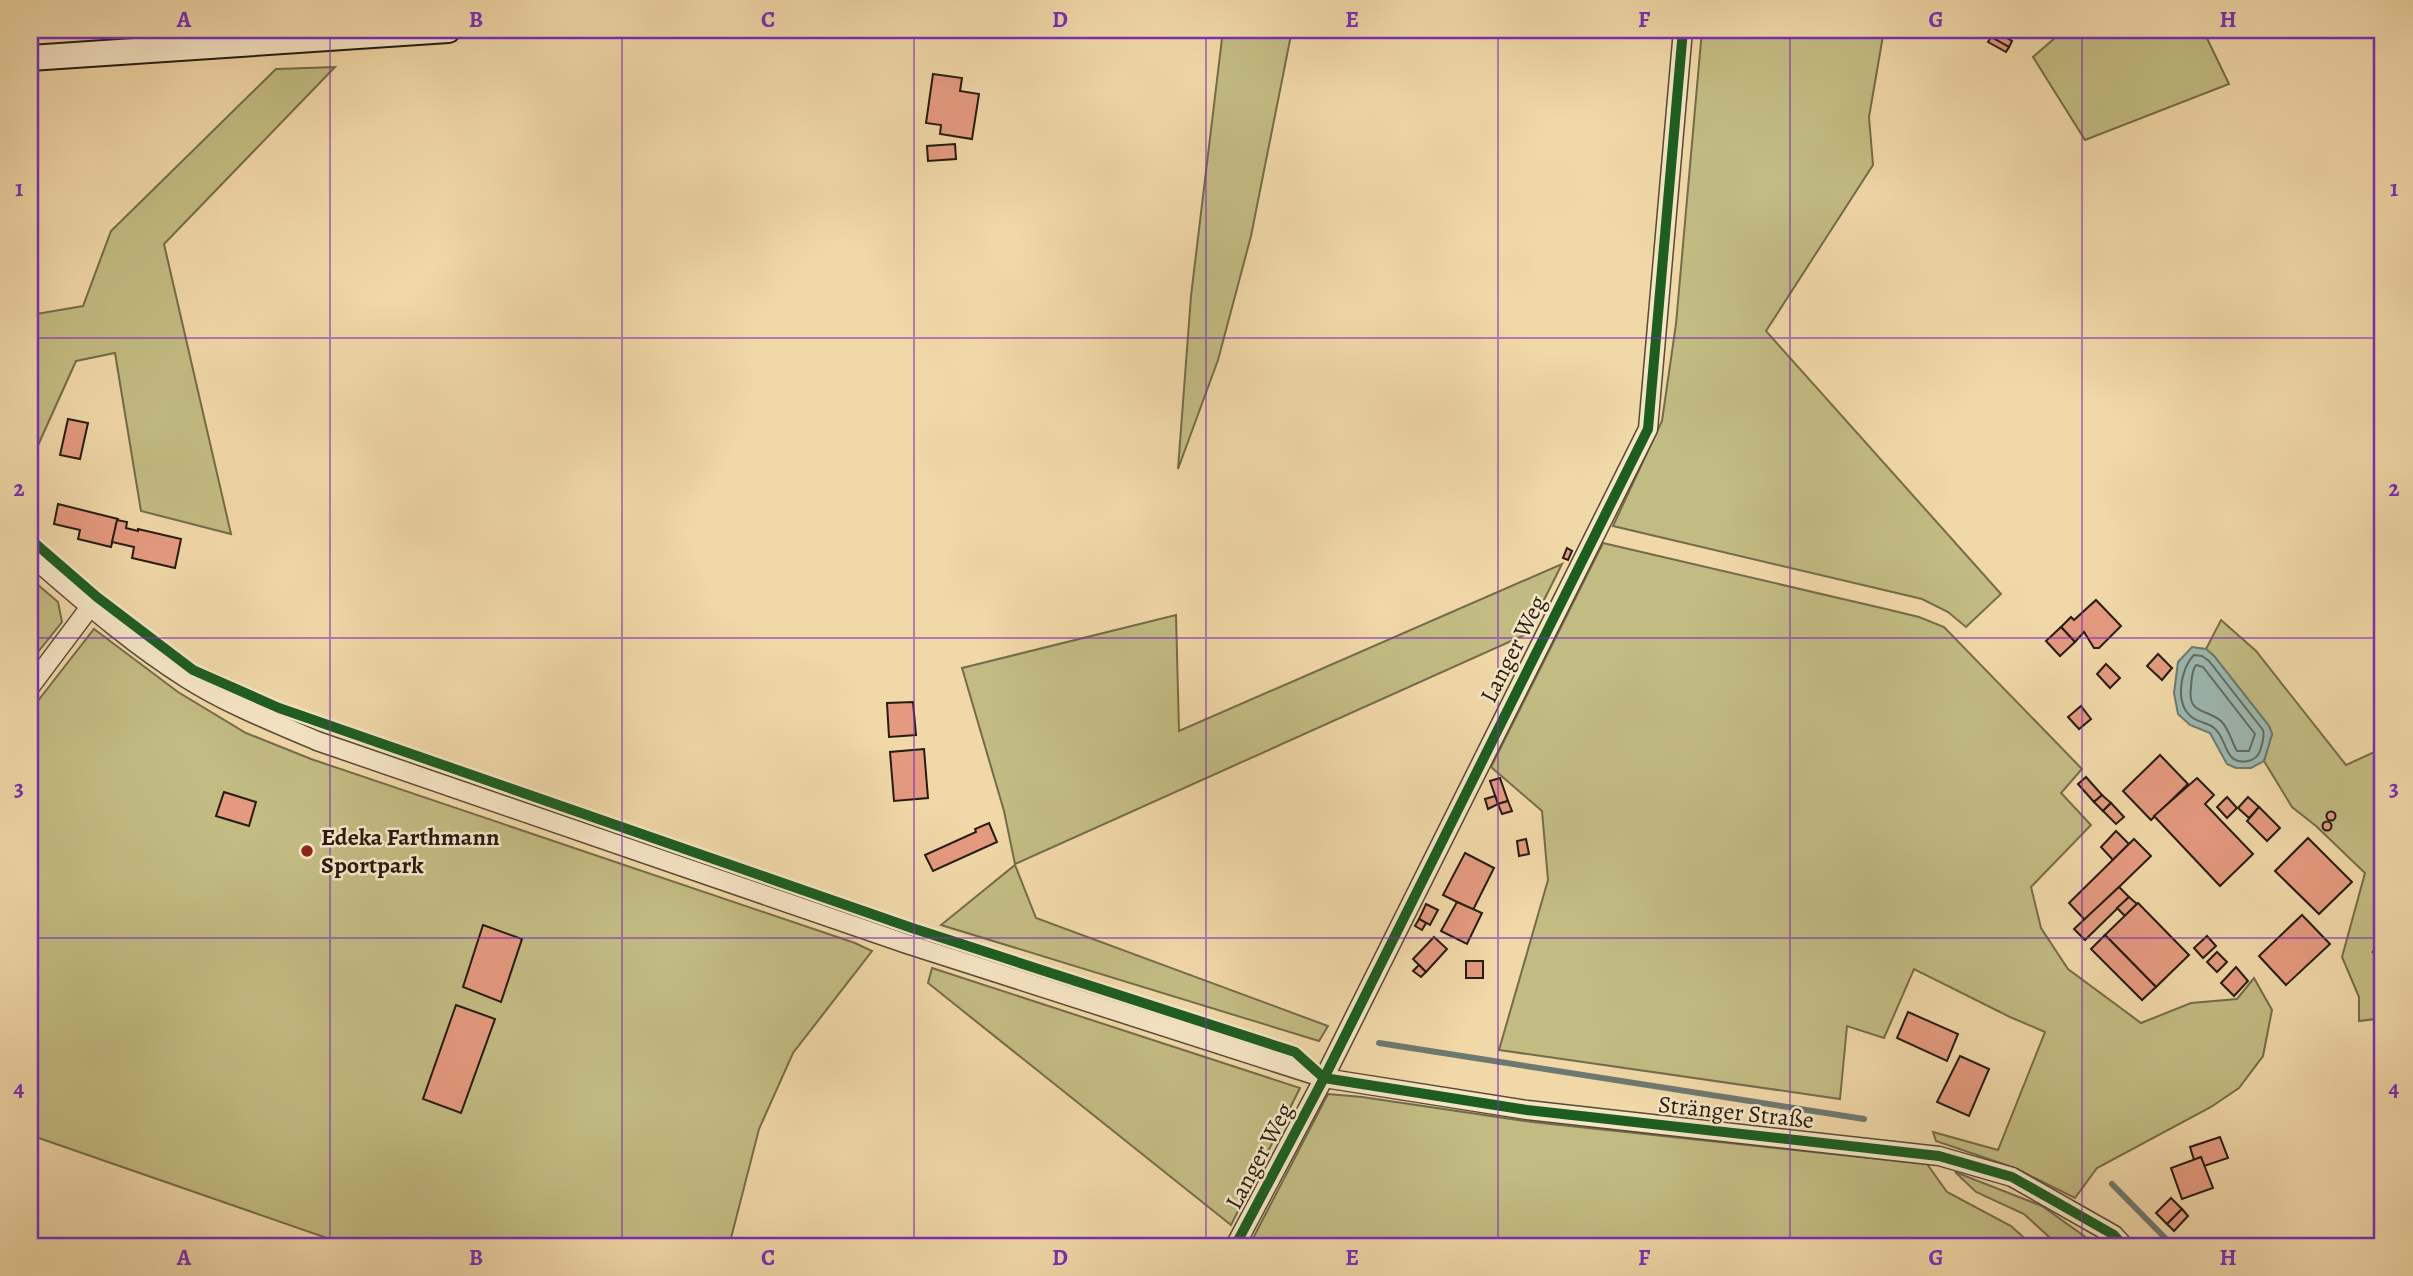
<svg xmlns="http://www.w3.org/2000/svg" width="2413" height="1276" font-family="Alegreya,serif">
  <style>
    .green { fill: #c2bc82; stroke: #736c4a; stroke-width: 2 }
    .water { fill: #9cb8b0; stroke: #6c7970; stroke-width: 2 }
    .lines { fill: none; stroke-linecap: round; stroke-linejoin: round }
    .shore { stroke: #606a60; stroke-width: 2 }
    .stream { stroke: #6c7970; stroke-width: 6 }
    .building { fill: #e59a7f; stroke: #241b11; stroke-width: 2 }
    .minor-casing { stroke: #574a36; stroke-width: 21 }
    .secondary-casing { stroke: #241b11; stroke-width: 28 }
    .minor { stroke: #f6e6c6; stroke-width: 18 }
    .secondary { stroke: #f6e6c6; stroke-width: 24 }
    .cycleway-casing { stroke: #f6e6c6; stroke-width: 15 }
    .cycleway { stroke: #1b5e20; stroke-width: 10 }
    .grid { fill: none; stroke: #7b2cbf; stroke-width: 2; stroke-opacity: 0.55 }
    .poi-dot { fill: #8f2418; stroke: #f6e6c6; stroke-width: 2.5 }
    .labels { text-anchor: middle; stroke-width: 5; stroke-linejoin: round; paint-order: stroke }
    .street-label { font-size: 24px; fill: #241b11; stroke: #f6e6c6 }
    .poi-label { font-size: 24px; font-weight: bold; fill: #241b11; stroke: #f6e6c6; text-anchor: start }
    .neatline { fill: none; stroke: #7b2cbf; stroke-width: 2.5 }
    .grid-label { font-size: 23px; text-anchor: middle; font-weight: bold; fill: #7b2cbf }
  </style>
  <rect width="100%" height="100%" fill="#f1d8a7"/>
  <filter id="stains"><feTurbulence type="fractalNoise" baseFrequency=".00286" numOctaves="4"/><feColorMatrix values="0 0 0 0 .2 0 0 0 0 .09 0 0 0 0 .02 0 0 0 .5 -.17"/></filter>
  <radialGradient id="worn" r=".72"><stop offset=".6" stop-color="#630" stop-opacity="0"/><stop offset="1" stop-color="#630" stop-opacity=".3"/></radialGradient>
  <g class="green">
    <path d="M1223,30H1292L1251,236L1218,360L1178,469L1191,296Z"/>
    <path d="M1702,30H1884L1869,117L1873,165L1766,331L2001,594L1966,627L1948,612L1922,599L1613,526L1662,421L1676,324Z"/>
    <path d="M2064,30H2203L2229,84L2085,140L2033,57Z"/>
    <path d="M335,67L164,244L231,534L141,511L115,353L76,361L30,463V315L83,306L111,231L276,69Z"/>
    <path d="M1603,543L1890,610L1919,617L1944,627L2082,769L2061,793L2091,825L2031,887L2041,928L2068,969L2141,1023L2191,1003L2237,999L2254,978L2272,1010L2263,1056L2239,1088L2211,1107L2097,1168L2075,1198L2015,1168L1936,1141L1933,1132L1998,1150L2045,1032L2010,1017L1914,969L1884,1038L1847,1026L1840,1099L1499,1050L1548,880L1542,811L1491,767Z"/>
    <path d="M1562,564L1527,634L1015,864L1004,811L962,668L1176,615L1179,731Z"/>
    <path d="M30,578L58,602L62,622L30,662Z"/>
    <path d="M2221,620L2256,651L2346,765L2383,748V1018L2359,1021V997L2342,957L2365,873L2316,826L2292,807L2264,761L2272,734L2269,726L2214,656L2206,649Z"/>
    <path d="M94,629L178,692L246,733L311,759L855,943L872,951L793,1053L759,1129L729,1246H350L30,1135V711Z"/>
    <path d="M1015,865L1036,918L1328,1026L1319,1041L941,925Z"/>
    <path d="M932,968L1300,1088L1231,1225L928,983Z"/>
    <path d="M1328,1094L1362,1097L1532,1122L1927,1164L1947,1192L2011,1226L2033,1246H1249Z"/>
    <path d="M1955,1172L2042,1206L2098,1246H2059L2024,1214L1976,1192Z"/>
  </g>
  <path class="water" d="M2192,647L2206,649L2214,656L2269,726L2272,734L2264,761L2251,768H2236L2227,764L2210,733L2190,725L2178,714L2174,693L2178,662Z"/>
  <g class="lines">
    <g class="shore">
      <path d="M2194,655L2202,656L2209,661L2263,730C2265,737 2262,744 2260,751C2258,756 2254,760 2248,761C2223,766 2228,737 2213,727C2207,723 2199,722 2193,718C2174,705 2180,669 2194,655Z"/>
      <path d="M2196,665L2203,667L2255,734L2249,751H2237C2231,741 2230,730 2221,721C2206,708 2187,715 2191,687C2192,679 2191,672 2196,665Z"/>
    </g>
    <g class="stream">
      <path d="M1379,1043L1864,1119"/>
      <path d="M2112,1184L2173,1246"/>
    </g>
  </g>
  <g class="building">
    <path d="M1994,31L2012,41L2009,47L1991,37Z"/>
    <path d="M1991,37L2009,47L2006,52L1988,42Z"/>
    <path d="M933,74L962,78L960,91L979,94L972,139L940,134L941,125L926,123Z"/>
    <path d="M955,144L956,159L928,161L927,146Z"/>
    <path d="M68,419L88,423L80,459L60,455Z"/>
    <path d="M58,504L118,519L111,547L78,539L80,530L54,524Z"/>
    <path d="M117,520L127,522L126,528L138,531V529L181,539L175,568L132,558L134,547L112,542Z"/>
    <path d="M1567,548L1572,551L1568,560L1563,558Z"/>
    <path d="M2096,600L2121,626L2099,648H2094L2084,632L2075,642L2061,627L2071,617L2074,620Z"/>
    <path d="M2061,627L2075,642L2060,656L2046,641Z"/>
    <path d="M2158,654L2172,668L2162,680L2147,666Z"/>
    <path d="M2106,664L2120,678L2110,688L2097,674Z"/>
    <path d="M913,702L916,735L889,737L887,703Z"/>
    <path d="M2081,706L2091,719L2079,729L2068,717Z"/>
    <path d="M924,749L928,798L894,801L890,752Z"/>
    <path d="M2160,755L2188,784L2151,820L2123,791Z"/>
    <path d="M2086,777L2102,795L2094,802L2078,784Z"/>
    <path d="M1500,778L1508,801L1498,804L1490,781Z"/>
    <path d="M2197,778L2214,795L2205,804L2253,854L2220,886L2154,816Z"/>
    <path d="M224,792L256,802L249,826L216,816Z"/>
    <path d="M2102,795L2111,803L2103,811L2094,802Z"/>
    <path d="M1495,796L1498,804L1488,809L1485,799Z"/>
    <path d="M2227,797L2237,808L2227,818L2217,807Z"/>
    <path d="M2248,797L2259,807L2249,818L2238,808Z"/>
    <path d="M1508,801L1512,811L1502,814L1498,804Z"/>
    <path d="M2111,803L2124,817L2116,824L2103,811Z"/>
    <path d="M2259,807L2280,828L2267,841L2247,821Z"/>
    <circle cx="2331" cy="816" r="4.5"/>
    <circle cx="2327" cy="826" r="4.5"/>
    <path d="M989,823L997,842L933,871L925,855L976,832L975,829Z"/>
    <path d="M2116,831L2129,844L2113,860L2101,847Z"/>
    <path d="M2308,838L2352,882L2319,914L2275,871Z"/>
    <path d="M1526,839L1529,854L1519,856L1517,841Z"/>
    <path d="M2134,839L2151,856L2085,920L2069,903Z"/>
    <path d="M1465,853L1494,868L1473,910L1443,895Z"/>
    <path d="M2119,887L2129,897L2085,940L2074,929Z"/>
    <path d="M2129,897L2137,904L2125,916L2117,908Z"/>
    <path d="M1457,902L1482,913L1467,944L1441,931Z"/>
    <path d="M2138,903L2189,955L2156,987L2105,935Z"/>
    <path d="M1426,904L1438,910L1430,925L1419,919Z"/>
    <path d="M2302,915L2330,944L2286,985L2259,956Z"/>
    <path d="M1419,919L1426,923L1422,930L1415,926Z"/>
    <path d="M483,925L522,939L501,1002L463,987Z"/>
    <path d="M2105,935L2156,987L2142,1000L2091,949Z"/>
    <path d="M2207,936L2216,946L2203,958L2194,948Z"/>
    <path d="M1434,937L1447,949L1426,972L1413,959Z"/>
    <path d="M2377,945L2383,948L2382,956L2373,952Z"/>
    <path d="M2217,952L2227,962L2217,972L2207,962Z"/>
    <rect x="1466" y="961" width="17" height="17"/>
    <path d="M1419,965L1426,972L1421,977L1413,971Z"/>
    <path d="M2236,967L2248,981L2234,996L2221,983Z"/>
    <path d="M456,1005L495,1019L461,1113L423,1099Z"/>
    <path d="M1908,1012L1958,1034L1947,1061L1897,1038Z"/>
    <path d="M1960,1056L1989,1069L1969,1116L1937,1102Z"/>
    <path d="M2220,1137L2228,1158L2204,1166L2201,1157L2194,1160L2190,1147Z"/>
    <path d="M2201,1157L2213,1188L2182,1199L2171,1168Z"/>
    <path d="M2171,1198L2182,1209L2167,1224L2156,1213Z"/>
    <path d="M2182,1209L2188,1216L2174,1231L2167,1224Z"/>
  </g>
  <g class="lines">
    <defs>
      <g id="minor">
        <path d="M30,555C80,598 130,643 186,678C225,703 275,723 317,741L907,944L1324,1078L1527,1110L1939,1156L2012,1177L2114,1235L2124,1246"/>
        <path d="M30,687L90,607"/>
        <path d="M1235,1246L1324,1078L1648,429L1683,30"/>
      </g>
      <path id="secondary" d="M30,58L448,30"/>
    </defs>
    <use href="#minor" class="minor-casing"/>
    <use href="#secondary" class="secondary-casing"/>
    <use href="#minor" class="minor"/>
    <use href="#secondary" class="secondary"/>
    <defs>
      <g id="cycleway">
        <path d="M30,539L97,597L193,670L279,708L912,928L1295,1052L1324,1078"/>
        <path d="M1324,1078L1527,1110L1939,1156L2012,1177L2114,1235L2124,1246"/>
        <path d="M1235,1246L1324,1078L1648,429L1683,30"/>
      </g>
    </defs>
    <use href="#cycleway" class="cycleway-casing"/>
    <use href="#cycleway" class="cycleway"/>
  </g>
  <path class="grid" d="M330,30V1246M622,30V1246M914,30V1246M1206,30V1246M1498,30V1246M1790,30V1246M2082,30V1246M30,338H2383M30,638H2383M30,938H2383"/>
  <circle class="poi-dot" cx="307" cy="851" r="7"/>
  <g class="labels">
    <g class="street-label">
      <text transform="translate(1513 649) rotate(-63)" y="8">Langer Weg</text>
      <text transform="translate(1736 1112) rotate(6)" y="8">Stränger Straße</text>
      <text transform="translate(1259 1156) rotate(-62)" y="8">Langer Weg</text>
    </g>
    <g class="poi-label">
      <text x="321" y="845">Edeka Farthmann<tspan x="321" dy="28">Sportpark</tspan></text>
    </g>
  </g>
  <rect width="2413" height="1276" fill="none" stroke="#f1d8a7" stroke-width="77"/>
  <rect x="38" y="38" width="2336" height="1200" class="neatline"/>
  <g class="grid-label">
    <text x="184" y="27">A</text>
    <text x="476" y="27">B</text>
    <text x="768" y="27">C</text>
    <text x="1060" y="27">D</text>
    <text x="1352" y="27">E</text>
    <text x="1644" y="27">F</text>
    <text x="1936" y="27">G</text>
    <text x="2228" y="27">H</text>
    <text x="19" y="196">1</text>
    <text x="2394" y="196">1</text>
    <text x="19" y="496">2</text>
    <text x="2394" y="496">2</text>
    <text x="19" y="796">3</text>
    <text x="2394" y="796">3</text>
    <text x="19" y="1096">4</text>
    <text x="2394" y="1096">4</text>
    <text x="184" y="1265">A</text>
    <text x="476" y="1265">B</text>
    <text x="768" y="1265">C</text>
    <text x="1060" y="1265">D</text>
    <text x="1352" y="1265">E</text>
    <text x="1644" y="1265">F</text>
    <text x="1936" y="1265">G</text>
    <text x="2228" y="1265">H</text>
  </g>
  <rect width="100%" height="100%" filter="url(#stains)"/>
  <rect width="100%" height="100%" fill="url(#worn)"/>
</svg>
